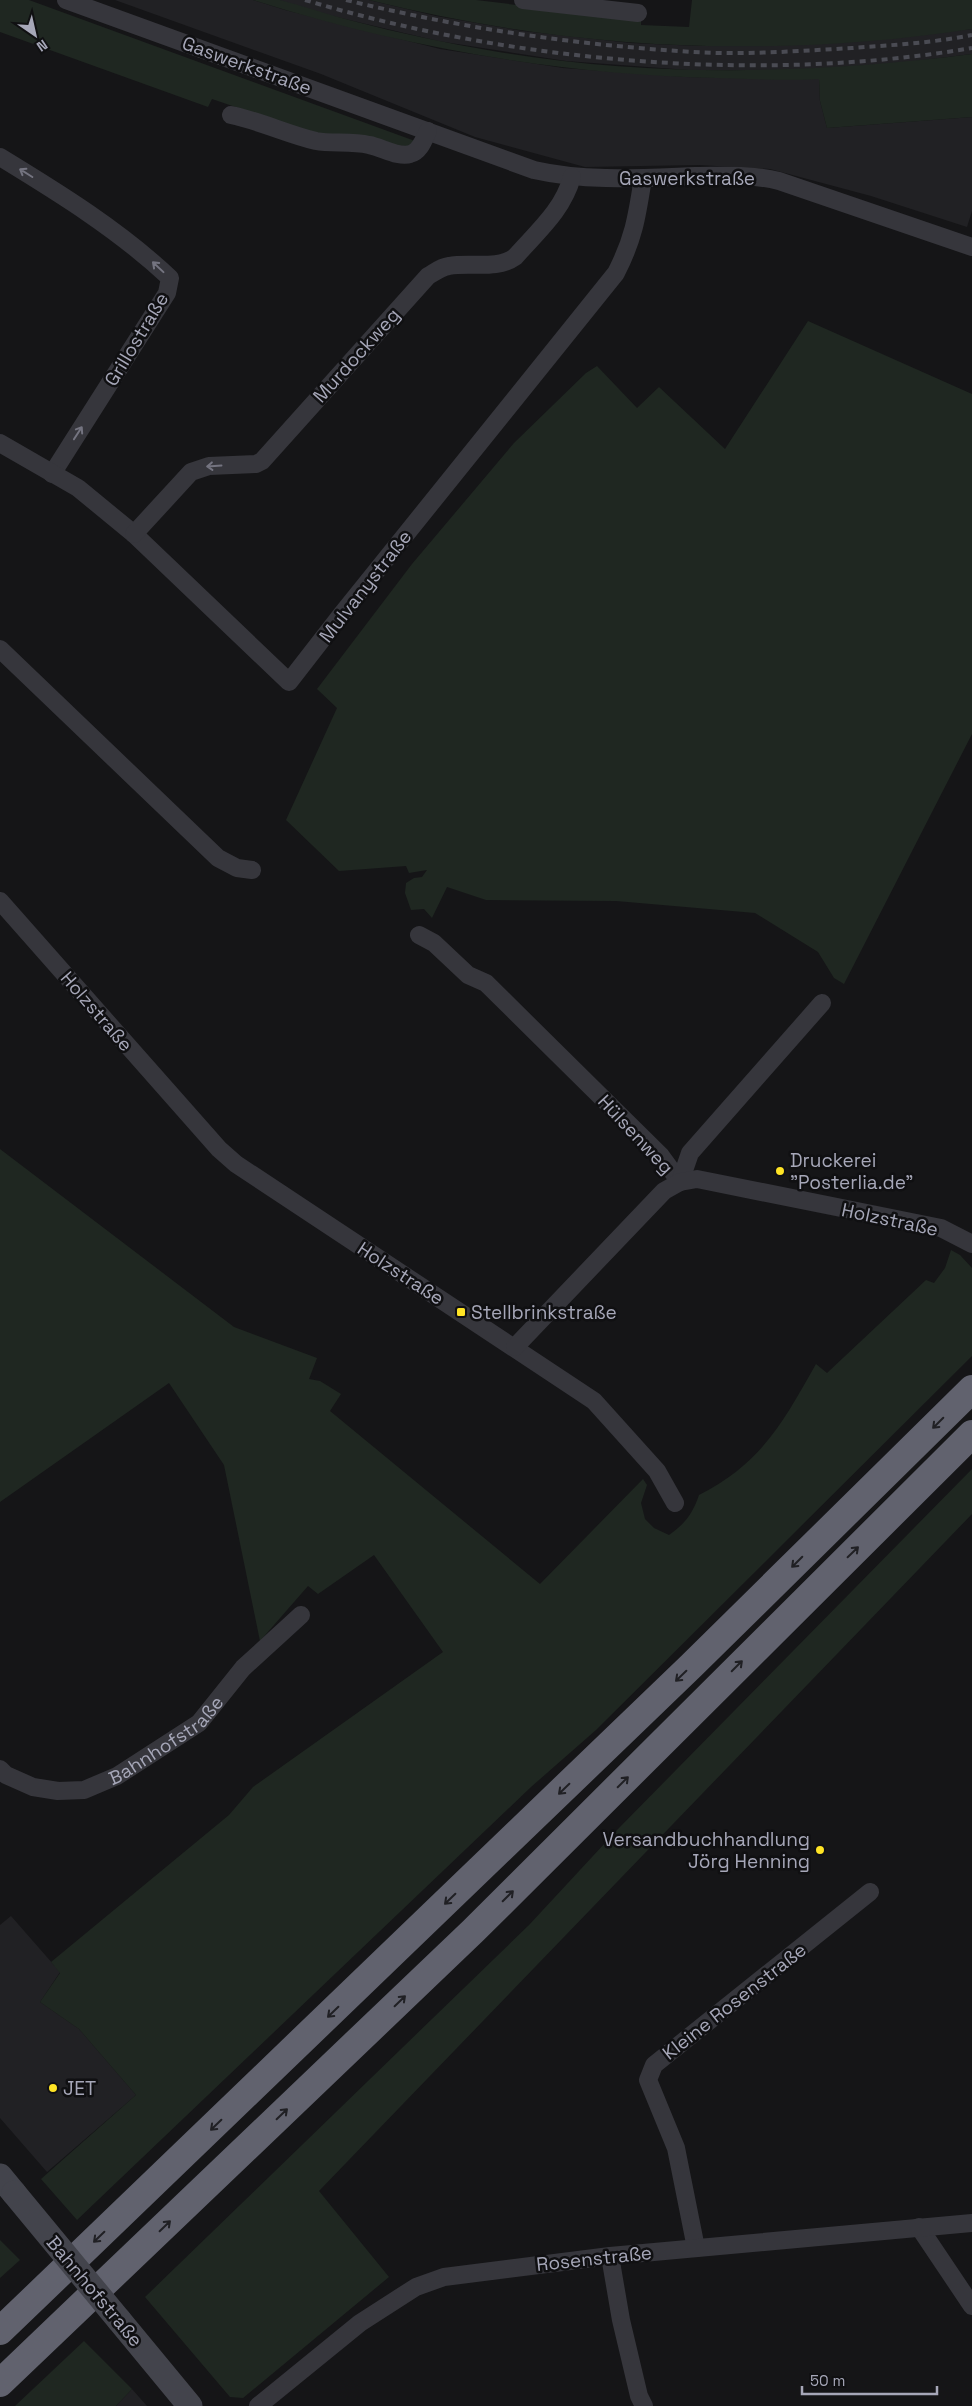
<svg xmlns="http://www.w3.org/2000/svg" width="972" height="2406" font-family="'Space Grotesk',sans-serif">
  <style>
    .built { fill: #212124 }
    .green { fill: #1f2721 }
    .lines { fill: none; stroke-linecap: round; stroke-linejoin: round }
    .minor { stroke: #36363c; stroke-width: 18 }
    .secondary { stroke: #43444c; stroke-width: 25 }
    .motorway { stroke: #61626e; stroke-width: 28 }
    .rail { stroke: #4a4b53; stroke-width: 4; stroke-dasharray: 6 5; stroke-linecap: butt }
    .secondary-bridge { stroke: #43444c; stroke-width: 25 }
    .oneway { stroke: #747480 }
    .oneway2 { stroke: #202024 }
    .poi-dot { fill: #ffe425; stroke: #101012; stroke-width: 2 }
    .labels { text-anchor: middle; stroke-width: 5; stroke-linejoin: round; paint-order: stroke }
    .street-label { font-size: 19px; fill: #a6a7b8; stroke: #101012 }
    .poi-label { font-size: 19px; fill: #a6a7b8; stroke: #101012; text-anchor: start }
  </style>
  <rect width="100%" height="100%" fill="#151517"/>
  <g class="built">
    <path d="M115,0H253L285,10L440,49L563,68L687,77L819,79L820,101L827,128L972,117V211L967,227L871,196L770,169L699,165L585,167L475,137L321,74Z"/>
    <path d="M279,0H369L436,16L523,31L631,43L699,46L794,45L972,29V54L901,63L799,70H688L566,61L438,41L311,11Z"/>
    <path d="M11,1916L60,1972L40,2002L79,2029L136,2095L47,2172L0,2118V1925Z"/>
    <path d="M132,2389L147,2406H116Z"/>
  </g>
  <g class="green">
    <path d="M0,0H29L415,141L412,147L324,137L212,99L208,107L0,32Z"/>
    <path d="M253,0C262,0 272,0 280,0C304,6 328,15 353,21C399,33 446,43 493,51C652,78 813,74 972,54V117L827,128L820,101L819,79C785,81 750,79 716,78C558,74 404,48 253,0Z"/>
    <path d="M369,0H476L641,20V25L689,27L692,0H972V29C772,60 564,49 369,0Z"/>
    <path d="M808,321L972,394V734L844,984L834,978L818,952L755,913L616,901L486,900L447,887L432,918L424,909L411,910L405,893L406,883L414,878L422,877L427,870L409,873L406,866L339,871L286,820L337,708L317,689L412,564L514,443L586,373L597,366L637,408L659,387L725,449Z"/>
    <path d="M0,1149L234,1327L317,1358L309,1379L320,1381L341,1394L330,1411L540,1584L643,1479L647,1485L641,1503L645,1519L654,1528L669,1535C685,1524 693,1513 699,1495C762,1463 783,1422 816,1364L827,1373L926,1280L934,1283L945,1268L951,1250L960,1255L972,1268V1356L596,1730L531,1787L77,2220L41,2179L136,2095L79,2029L40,2002L60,1973L51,1962L229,1815L253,1787L443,1652L374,1555L318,1594L308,1586L260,1641L224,1465L169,1383L0,1502Z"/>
    <path d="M972,1469V1514L319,2191L389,2277L243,2398L230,2397L145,2297L529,1925L618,1829Z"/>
    <path d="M0,2240L20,2260L0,2278Z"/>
    <path d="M84,2341L132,2389L116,2406H15Z"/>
  </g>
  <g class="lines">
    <g class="minor">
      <path d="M66,0L534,170C587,182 642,178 695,176C724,176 751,174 779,181L972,247"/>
      <path d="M523,0L638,13"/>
      <path d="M231,115C260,121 287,134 316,141C331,144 351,141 369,145C381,147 399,158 410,154C420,152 424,139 428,131"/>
      <path d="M0,157C59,193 119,230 170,278L167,293L52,474"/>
      <path d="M0,443L78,488L134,534L289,682L341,615L616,273C634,238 637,216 643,178"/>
      <path d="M134,534L191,472L209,466L256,464L262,461L428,276C435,272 441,267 449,266C470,262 497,270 515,257C538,231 563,210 572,177"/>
      <path d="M0,649L218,858L237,868L252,870"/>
      <path d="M0,901L219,1149L236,1164L594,1401L657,1471L675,1503"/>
      <path d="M419,935L434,943L468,975L486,983L661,1156L680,1182"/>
      <path d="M680,1182L690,1153L822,1003"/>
      <path d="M515,1347L664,1191L680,1182L697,1179L941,1228L972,1244"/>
      <path id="s1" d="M0,1769L6,1775L33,1787L58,1791L84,1790L117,1776L199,1723L243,1668L301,1615"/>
      <path d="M919,2227L972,2306"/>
      <path d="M696,2248L676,2148L648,2080L654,2065L870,1892"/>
      <path d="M610,2256L621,2320L639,2396L644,2406"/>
      <path d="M258,2406L360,2323L416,2287L444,2277L610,2256L972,2223"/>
    </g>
    <g class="secondary">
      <path d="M0,2176L14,2193"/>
      <path d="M119,2320L190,2406"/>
    </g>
    <g class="motorway">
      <path d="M0,2331L691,1666L972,1389"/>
      <path d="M0,2383L473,1931L972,1434"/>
    </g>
    <g class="rail">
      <path d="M305,0C511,62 759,84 972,48"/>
      <path d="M346,0C460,28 576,45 693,52C746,55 799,51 852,48C892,45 932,43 972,35"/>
    </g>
    <path class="secondary-bridge" d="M14,2193L119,2320"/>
  </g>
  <defs><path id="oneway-shaft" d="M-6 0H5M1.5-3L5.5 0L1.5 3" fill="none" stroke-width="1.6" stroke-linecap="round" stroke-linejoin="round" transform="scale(1.25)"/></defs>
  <g class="oneway">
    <use href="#oneway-shaft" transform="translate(26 173) rotate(-148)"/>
    <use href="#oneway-shaft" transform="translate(158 267) rotate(-137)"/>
    <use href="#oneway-shaft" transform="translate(78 433) rotate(-57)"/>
    <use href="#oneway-shaft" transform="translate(214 466) rotate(176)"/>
  </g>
  <g class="oneway2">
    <use href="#oneway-shaft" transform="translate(938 1423) rotate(135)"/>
    <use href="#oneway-shaft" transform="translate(853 1552) rotate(-44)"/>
    <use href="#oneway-shaft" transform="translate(797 1562) rotate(135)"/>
    <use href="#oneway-shaft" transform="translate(737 1666) rotate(-45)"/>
    <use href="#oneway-shaft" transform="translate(681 1676) rotate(136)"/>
    <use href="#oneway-shaft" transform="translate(623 1782) rotate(-45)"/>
    <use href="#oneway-shaft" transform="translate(564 1789) rotate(136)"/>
    <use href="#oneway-shaft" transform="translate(508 1896) rotate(-45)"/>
    <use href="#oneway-shaft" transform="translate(450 1899) rotate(136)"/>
    <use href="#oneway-shaft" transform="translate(400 2001) rotate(-44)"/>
    <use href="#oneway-shaft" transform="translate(333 2012) rotate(136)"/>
    <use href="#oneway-shaft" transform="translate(282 2114) rotate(-44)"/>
    <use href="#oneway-shaft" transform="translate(216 2125) rotate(136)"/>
    <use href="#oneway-shaft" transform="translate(165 2226) rotate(-44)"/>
    <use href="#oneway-shaft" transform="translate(99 2237) rotate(136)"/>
  </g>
  <g class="poi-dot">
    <circle cx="780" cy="1171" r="5"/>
    <rect x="456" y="1307" width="10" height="10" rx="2.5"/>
    <circle cx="820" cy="1850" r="5"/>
    <circle cx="53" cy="2088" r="5"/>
  </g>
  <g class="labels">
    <g class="street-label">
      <text transform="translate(247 65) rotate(20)" y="7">Gaswerkstraße</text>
      <text x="687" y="185">Gaswerkstraße</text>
      <text transform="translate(136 339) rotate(-59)" y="7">Grillostraße</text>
      <text transform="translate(356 355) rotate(-48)" y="7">Murdockweg</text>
      <text transform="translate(365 586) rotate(-52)" y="7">Mulvanystraße</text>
      <text transform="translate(97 1011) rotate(49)" y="7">Holzstraße</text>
      <text transform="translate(636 1134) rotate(47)" y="7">Hülsenweg</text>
      <text transform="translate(890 1219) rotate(12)" y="7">Holzstraße</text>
      <text transform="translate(401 1273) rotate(33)" y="7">Holzstraße</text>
      <text dy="7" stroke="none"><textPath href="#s1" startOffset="186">Bahnhofstraße</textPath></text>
      <text transform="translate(734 2001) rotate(-38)" y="7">Kleine Rosenstraße</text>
      <text transform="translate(594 2258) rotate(-6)" y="7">Rosenstraße</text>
      <text transform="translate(95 2291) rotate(50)" y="7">Bahnhofstraße</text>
    </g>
    <g class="poi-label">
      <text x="790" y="1167">Druckerei<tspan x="790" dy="22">"Posterlia.de"</tspan></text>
      <text x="471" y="1319">Stellbrinkstraße</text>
      <text x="810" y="1846" text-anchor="end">Versandbuchhandlung<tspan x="810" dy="22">Jörg Henning</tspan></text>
      <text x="63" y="2095">JET</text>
    </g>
  </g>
  <g transform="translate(35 35) rotate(146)" stroke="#101012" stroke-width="4" paint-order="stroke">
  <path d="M0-4L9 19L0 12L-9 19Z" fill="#a6a7b8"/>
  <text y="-8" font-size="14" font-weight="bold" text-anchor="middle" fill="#a6a7b8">N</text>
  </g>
  <path d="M802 2386v8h135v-8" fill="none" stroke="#a6a7b8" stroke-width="2.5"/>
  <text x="810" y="2386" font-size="15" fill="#a6a7b8" stroke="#101012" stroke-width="4" paint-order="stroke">50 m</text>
</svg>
